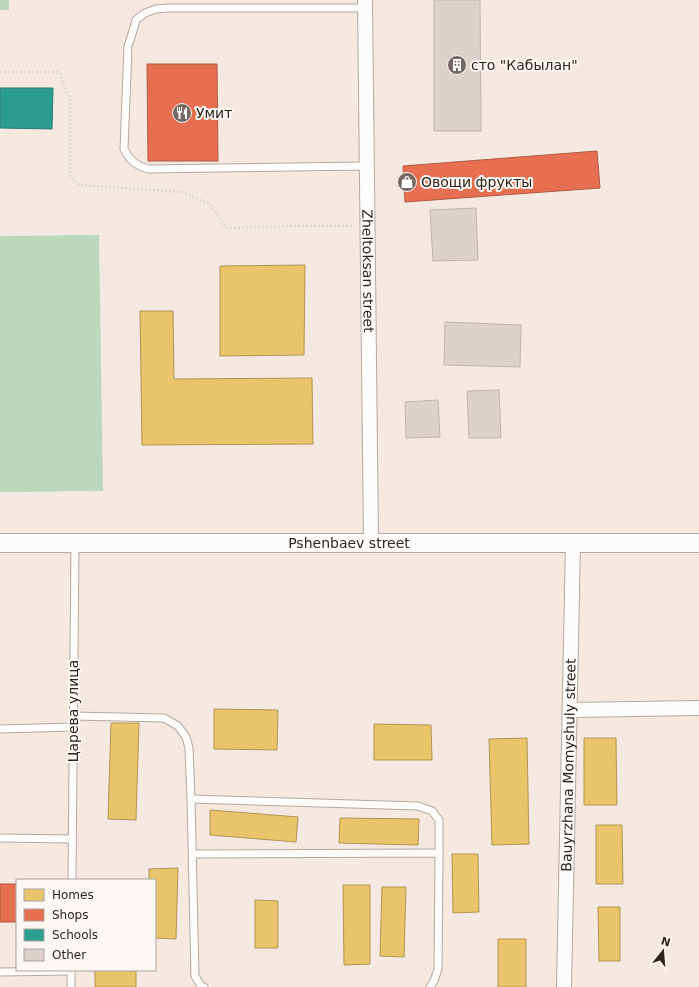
<svg xmlns="http://www.w3.org/2000/svg" width="699" height="987" font-family="'DejaVu Sans',sans-serif">
  <style>
    .green { fill: #bbd8bd }
    .homes { fill: #e9c46a; stroke: #b19453 }
    .shops { fill: #e76f51; stroke: #b05842 }
    .schools { fill: #2a9d8f; stroke: #2b796d }
    .building { fill: #ddd1cd; stroke: #bfb4af }
    .lines { fill: none; stroke-linecap: round; stroke-linejoin: round }
    .service-casing { stroke: #b4a9a3; stroke-width: 9 }
    .minor-casing { stroke: #b4a9a3; stroke-width: 16 }
    .tertiary-casing { stroke: #b4a9a3; stroke-width: 20 }
    .path { stroke: #dbd8d6; stroke-width: 2.5; stroke-dasharray: 2 2; stroke-linecap: butt }
    .service { stroke: #fdfcfa; stroke-width: 7 }
    .minor { stroke: #fdfcfa; stroke-width: 14 }
    .tertiary { stroke: #fdfcfa; stroke-width: 18 }
    .labels { text-anchor: middle; stroke-width: 4; stroke-linejoin: round; paint-order: stroke }
    .poi-label { font-size: 14px; fill: #2e241e; stroke: #fdf7f4; text-anchor: start }
    .street-label { font-size: 14px; fill: #2e241e; stroke: #fdf7f4 }
  </style>
  <rect width="100%" height="100%" fill="#f4e8e1"/>
  <g class="green">
    <rect x="0" y="0" width="9" height="10"/>
    <path d="M99,235L103,491L0,492V236Z"/>
  </g>
  <g class="homes">
    <path d="M305,265L304,355L220,356V266Z"/>
    <path d="M140,311H173L174,379L312,378L313,444L142,445Z"/>
    <path d="M214,709L278,710L277,750L214,749Z"/>
    <path d="M111,723H139L136,820L108,819Z"/>
    <path d="M374,724L431,725L432,760H374Z"/>
    <path d="M527,738L529,844L492,845L489,739Z"/>
    <path d="M584,738H616L617,805H584Z"/>
    <path d="M210,810L298,817L296,842L210,835Z"/>
    <path d="M340,818L419,819L418,845L339,843Z"/>
    <path d="M596,825H622L623,884H596Z"/>
    <path d="M452,854H478L479,912L453,913Z"/>
    <path d="M178,868L176,939L155,938V880H149V869Z"/>
    <path d="M343,885H370V964L344,965Z"/>
    <path d="M382,887H406L404,957L380,956Z"/>
    <path d="M255,900L278,901V948H255Z"/>
    <path d="M598,907H620V961H599Z"/>
    <rect x="498" y="939" width="28" height="48"/>
    <rect x="95" y="970" width="41" height="17"/>
  </g>
  <g class="shops">
    <path d="M147,64H217L218,161H148Z"/>
    <path d="M597,151L600,188L405,202L403,166Z"/>
    <rect x="0" y="884" width="17" height="38"/>
  </g>
  <path class="schools" d="M0,88H53L52,129L0,128Z"/>
  <g class="building">
    <path d="M434,0H480L481,131H434Z"/>
    <path d="M476,208L478,260L433,261L430,210Z"/>
    <path d="M445,322L521,325L520,367L444,365Z"/>
    <path d="M499,390L501,438H469L467,391Z"/>
    <path d="M438,400L440,437L406,438L405,402Z"/>
  </g>
  <g class="lines">
    <defs>
      <g id="service">
        <path d="M365,8H168L156,9L145,13L136,20L133,31L128,46L124,149C129,160 136,166 148,169L367,166"/>
        <path d="M73,716L164,718L178,726L186,737L189,748L191,799L195,976L201,986L204,987"/>
        <path d="M0,729L73,727"/>
        <path d="M191,799L418,806L432,811L439,820V853"/>
        <path d="M0,838L72,839"/>
        <path d="M193,854L439,853L438,969L434,981L430,987"/>
        <path d="M72,880L75,543"/>
        <path d="M0,972L71,971"/>
        <path d="M71,987V970"/>
      </g>
      <g id="minor">
        <path id="s1" d="M365,0L371,542"/>
        <path d="M570,710L699,708"/>
        <path id="s2" d="M564,987L573,543"/>
      </g>
      <g id="tertiary">
        <path id="s3" d="M0,543H699"/>
      </g>
    </defs>
    <use href="#service" class="service-casing"/>
    <use href="#minor" class="minor-casing"/>
    <use href="#tertiary" class="tertiary-casing"/>
    <path class="path" d="M0,72H59L70,99V176L80,185L182,192L210,204L226,228L291,226H353"/>
    <use href="#service" class="service"/>
    <use href="#minor" class="minor"/>
    <use href="#tertiary" class="tertiary"/>
  </g>
  <defs>
    <symbol id="building-disc" viewBox="-11 -11 22 22"><circle r="9.5" fill="#736962" stroke="#fdf7f4"/><path d="M-4-6H4V6H1V3H-1V6H-4ZM-2.5-4.3h1.7v1.8h-1.7ZM.8-4.3h1.7v1.8H.8ZM-2.5-1h1.7V.8h-1.7ZM.8-1h1.7V.8H.8Z" fill="#fff"/></symbol>
    <symbol id="restaurant-disc" viewBox="-11 -11 22 22"><circle r="9.5" fill="#736962" stroke="#fdf7f4"/><path d="M-5-6h1v4h1v-4h1v4h1v-4h1v5L-1.5 .5V6h-2V.5L-5-1ZM5-6V6H3V1.5H1.5Q1.5-4 5-6Z" fill="#fff"/></symbol>
    <symbol id="shop-disc" viewBox="-11 -11 22 22"><circle r="9.5" fill="#736962" stroke="#fdf7f4"/><path d="M-5-2.5h2.3a2.7 3.5 0 0 1 5.4 0H5L5.5 6h-11ZM-1.5-2.5h3a1.5 2.3 0 0 0-3 0Z" fill="#fff"/></symbol>
  </defs>
  <g fill-rule="evenodd">
    <use href="#building-disc" x="446" y="54" width="22" height="22"/>
    <use href="#restaurant-disc" x="171" y="102" width="22" height="22"/>
    <use href="#shop-disc" x="396" y="171" width="22" height="22"/>
  </g>
  <g class="labels">
    <g class="poi-label">
      <text x="471" y="70">сто "Кабылан"</text>
      <text x="196" y="118">Умит</text>
      <text x="421" y="187">Овощи фрукты</text>
    </g>
    <g class="street-label">
      <text dy="5" stroke="none"><textPath href="#s1" startOffset="271">Zheltoksan street</textPath></text>
      <text dy="5" stroke="none"><textPath href="#s3" startOffset="349">Pshenbaev street</textPath></text>
      <text transform="translate(73 711) rotate(-90)" y="5">Царева улица</text>
      <text dy="5" stroke="none"><textPath href="#s2" startOffset="222">Bauyrzhana Momyshuly street</textPath></text>
    </g>
  </g>
  <rect x="16" y="879" width="140" height="92" fill="#fdf7f4" stroke="#aaa39e"/>
  <rect x="24" y="889" width="20" height="12" fill="#e9c46a" stroke="#aaa39e"/>
  <text x="52" y="899" font-size="12" fill="#2e241e">Homes</text>
  <rect x="24" y="909" width="20" height="12" fill="#e76f51" stroke="#aaa39e"/>
  <text x="52" y="919" font-size="12" fill="#2e241e">Shops</text>
  <rect x="24" y="929" width="20" height="12" fill="#2a9d8f" stroke="#aaa39e"/>
  <text x="52" y="939" font-size="12" fill="#2e241e">Schools</text>
  <rect x="24" y="949" width="20" height="12" fill="#ddd1cd" stroke="#aaa39e"/>
  <text x="52" y="959" font-size="12" fill="#2e241e">Other</text>
  <g transform="translate(663 951) rotate(17)" stroke="#fdf7f4" stroke-width="3" paint-order="stroke">
  <path d="M0-3L7 15L0 10L-7 15Z" fill="#2e241e"/>
  <text y="-6" font-size="11" font-weight="bold" text-anchor="middle" fill="#2e241e">N</text>
  </g>
</svg>
